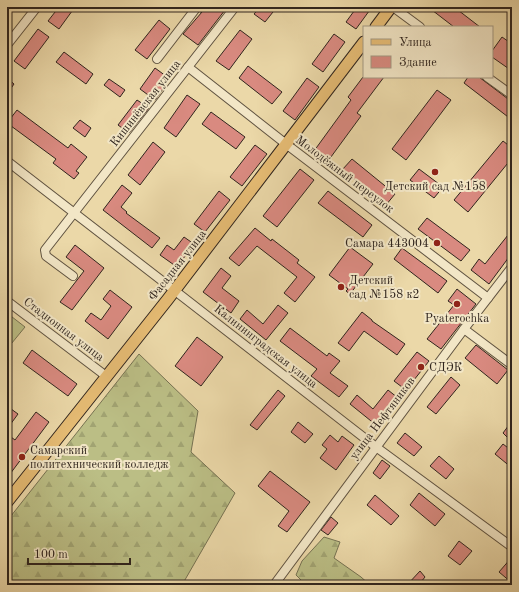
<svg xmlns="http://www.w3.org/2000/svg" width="519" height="592" font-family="'Old Standard TT',serif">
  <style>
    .green { fill: #bbbe85; stroke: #767252 }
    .forest { fill: url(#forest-firs); stroke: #767252 }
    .building { fill: #d98a80; stroke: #30251e }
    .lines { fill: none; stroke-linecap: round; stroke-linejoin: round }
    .minor-casing { stroke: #5f5240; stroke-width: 10 }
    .major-casing { stroke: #30251e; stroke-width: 13 }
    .minor { stroke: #f2e6c6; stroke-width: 8 }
    .major { stroke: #e6bc74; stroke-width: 11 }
    .poi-dot { fill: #8f2418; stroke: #f2e6c6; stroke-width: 1.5 }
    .labels { text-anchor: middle; stroke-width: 4; stroke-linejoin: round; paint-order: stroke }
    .street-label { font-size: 12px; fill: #30251e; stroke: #f2e6c6 }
    .poi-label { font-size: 12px; fill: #30251e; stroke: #f2e6c6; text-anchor: start }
  </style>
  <defs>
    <pattern id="forest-firs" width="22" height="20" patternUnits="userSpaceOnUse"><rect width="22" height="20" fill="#bbbe85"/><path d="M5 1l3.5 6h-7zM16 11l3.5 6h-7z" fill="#a1a372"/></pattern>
  </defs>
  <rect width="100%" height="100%" fill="#ebd8a8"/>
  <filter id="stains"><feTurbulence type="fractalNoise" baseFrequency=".005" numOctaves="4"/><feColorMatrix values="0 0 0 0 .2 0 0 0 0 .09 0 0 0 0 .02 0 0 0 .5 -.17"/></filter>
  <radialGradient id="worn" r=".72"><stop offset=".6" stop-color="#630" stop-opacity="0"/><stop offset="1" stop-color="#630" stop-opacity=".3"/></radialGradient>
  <path class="green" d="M7,313L25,327L7,349Z"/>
  <g class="forest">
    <path d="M139,354L198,411L191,452L235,493L182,585H7V521Z"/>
    <path d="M324,537L340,542L334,558L361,577L370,585H306L296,575L302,561Z"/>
  </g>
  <g class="building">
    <path d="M59,7H75L59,29L48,21Z"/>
    <path d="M203,7H221L225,10L198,45L183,34L202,12H200Z"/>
    <path d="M260,7H277L265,22L254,14Z"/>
    <path d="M357,7H372L356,29L346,22Z"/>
    <path d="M428,7H454L480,27H454Z"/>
    <path d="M159,20L170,29L147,59L135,50Z"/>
    <path d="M38,29L49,37L25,69L14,61Z"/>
    <path d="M240,30L252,39L229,70L216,61Z"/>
    <path d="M334,34L345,42L323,72L312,64Z"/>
    <path d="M502,37L512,44V71L492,57V51Z"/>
    <path d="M64,52L93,74L86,84L56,62Z"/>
    <path d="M248,66L282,92L272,104L239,78Z"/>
    <path d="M155,68L170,79L155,100L140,89Z"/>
    <path d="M363,77H384L357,113L361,116L328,161L314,151L351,100L348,97Z"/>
    <path d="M468,77H479L512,102V120L464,83Z"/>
    <path d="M7,78L14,84L7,94Z"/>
    <path d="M307,78L319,87L295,120L283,111Z"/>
    <path d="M109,79L125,90L120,97L104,85Z"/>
    <path d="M437,90L451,100L406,160L392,149Z"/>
    <path d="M187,95L200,104L176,137L164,128Z"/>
    <path d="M137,100L149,108L129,133L118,125Z"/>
    <path d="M17,110L68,148L71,144L87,157L76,171L79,173L74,179L53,163L56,159L7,123Z"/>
    <path d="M211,112L245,137L236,149L202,124Z"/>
    <path d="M80,120L91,128L85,137L73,128Z"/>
    <path d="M503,141L512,148V158L468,212L454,200Z"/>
    <path d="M153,142L165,152L140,185L128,175Z"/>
    <path d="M255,145L267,154L242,186L230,177Z"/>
    <path d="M352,159L395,194L386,205L342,170Z"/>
    <path d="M300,169L314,180L277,227L263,216Z"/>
    <path d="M419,169L443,187L434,198L410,180Z"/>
    <path d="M122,185L132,193L121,207L127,212L126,213L160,238L152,248L103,210Z"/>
    <path d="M219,191L230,200L205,232L194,224Z"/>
    <path d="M328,191L372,225L363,237L318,203Z"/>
    <path d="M427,218L470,250L461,261L418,229Z"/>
    <path d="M255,228L271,241L272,239L299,260L297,263L315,277L295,302L284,293L297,277L257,246L239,266L229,258Z"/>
    <path d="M508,235L512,239V253L489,284L471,270L479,259L485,264Z"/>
    <path d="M184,237L194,244L177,267L160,255L167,245L174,250Z"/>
    <path d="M75,245L104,268L72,310L60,302L84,271L66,257Z"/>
    <path d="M350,247L373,264L350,294L346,291L348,289L329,275Z"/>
    <path d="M402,248L447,281L438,293L394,259Z"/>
    <path d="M221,268L231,276L222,288L239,301L231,313L203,292Z"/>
    <path d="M457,289L476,304L441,349L427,339L454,305L448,301Z"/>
    <path d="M110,290L132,307L108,339L85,321L91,313L101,320L111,306L103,299Z"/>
    <path d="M278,305L288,313L266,340L240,319L247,310L263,324Z"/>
    <path d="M362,312L372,320V321L405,344L397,355L364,331L349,351L338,343Z"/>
    <path d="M290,328L327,356L329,353L340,361L330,373L348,386L339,397L311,376L317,369L280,341Z"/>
    <path d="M197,337L223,357L201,386L175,366Z"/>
    <path d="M476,345L508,370L497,384L465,358Z"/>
    <path d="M32,350L77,384L68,396L23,363Z"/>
    <path d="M417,352L429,361L406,390L394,381Z"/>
    <path d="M451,377L460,385L436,414L427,407Z"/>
    <path d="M278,390L285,396L257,430L250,425Z"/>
    <path d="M388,390L398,398L376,425L350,404L357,395L373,409Z"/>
    <path d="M7,406L18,414L7,429Z"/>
    <path d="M36,412L49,422L7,478V452L10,448L7,445V434L15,440Z"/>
    <path d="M512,421V433L508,438L503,433Z"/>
    <path d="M298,422L313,434L305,443L291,432Z"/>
    <path d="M405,433L422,447L414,456L397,443Z"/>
    <path d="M330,435L338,442L342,436L354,445L336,470L320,458L327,449L322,445Z"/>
    <path d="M503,444L512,451V468L495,454Z"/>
    <path d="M439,456L454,469L446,479L430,466Z"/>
    <path d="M382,460L390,466L380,479L373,473Z"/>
    <path d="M270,471L310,502L287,532L278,526L289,511L258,486Z"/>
    <path d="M419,493L445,514L435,526L410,505Z"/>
    <path d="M375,495L399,516L391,525L367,505Z"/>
    <path d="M331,517L338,523L328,535L321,530Z"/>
    <path d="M459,541L472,551L460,565L448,556Z"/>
    <path d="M512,557V583L499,572Z"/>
    <path d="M420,571L425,577L421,582L424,585H407Z"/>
  </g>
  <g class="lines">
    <defs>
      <g id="minor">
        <path d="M393,7L420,27"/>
        <path d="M7,45L37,7"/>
        <path d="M157,59L197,7"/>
        <path d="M188,67L286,144L488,298"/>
        <path d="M487,77L512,95"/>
        <path d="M7,161L183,297L376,447L512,547"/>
        <path d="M73,276L46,256L45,250L235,7"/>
        <path d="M7,301L106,376"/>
        <path d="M464,329L512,365"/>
        <path d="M274,585L464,329L512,267"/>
      </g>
      <g id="major">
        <path d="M376,27L391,7"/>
        <path d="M7,502L168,299L364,42"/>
      </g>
    </defs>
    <use href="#minor" class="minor-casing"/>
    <use href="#major" class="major-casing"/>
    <use href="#minor" class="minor"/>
    <use href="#major" class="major"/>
  </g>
  <g class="poi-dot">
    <circle cx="435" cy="172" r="4"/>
    <circle cx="437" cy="243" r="4"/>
    <circle cx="341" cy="287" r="4"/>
    <circle cx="457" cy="304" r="4"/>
    <circle cx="421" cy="367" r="4"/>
    <circle cx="22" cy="457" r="4"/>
  </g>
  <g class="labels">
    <g class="street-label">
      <text transform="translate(145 103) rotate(-52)" y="4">Кишинёвская улица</text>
      <text transform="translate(345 174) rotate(37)" y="4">Молодёжный переулок</text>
      <text transform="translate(177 265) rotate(-52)" y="4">Фасадная улица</text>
      <text transform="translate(64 329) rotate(37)" y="4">Стадионная улица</text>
      <text transform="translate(266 346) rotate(38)" y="4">Калининградская улица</text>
      <text transform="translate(382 418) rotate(-53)" y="4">улица Нефтяников</text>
    </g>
    <g class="poi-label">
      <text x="435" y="190" text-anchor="middle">Детский сад №158</text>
      <text x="429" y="247" text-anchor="end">Самара 443004</text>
      <text x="349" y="284">Детский<tspan x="349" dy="14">сад №158 к2</tspan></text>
      <text x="457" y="322" text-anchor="middle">Pyaterochka</text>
      <text x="429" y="371">СДЭК</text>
      <text x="30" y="454">Самарский<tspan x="30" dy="14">политехнический колледж</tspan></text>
    </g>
  </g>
  <rect width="519" height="592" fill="none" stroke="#ebd8a8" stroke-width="24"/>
  <rect x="8" y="8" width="503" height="576" fill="none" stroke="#30251e" stroke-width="2"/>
  <rect x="12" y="12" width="495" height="568" fill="none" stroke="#30251e"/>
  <rect x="363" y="26" width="130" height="52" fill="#f2e6c6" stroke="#a49983"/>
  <rect x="371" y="39" width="20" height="6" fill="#e6bc74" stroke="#a49983"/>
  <text x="399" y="46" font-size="12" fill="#30251e">Улица</text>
  <rect x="371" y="56" width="20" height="12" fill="#d98a80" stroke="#a49983"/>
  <text x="399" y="66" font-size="12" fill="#30251e">Здание</text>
  <path d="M28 558v6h102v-6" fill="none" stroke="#30251e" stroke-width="2"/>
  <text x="34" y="558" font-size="12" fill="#30251e" stroke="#f2e6c6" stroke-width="3" paint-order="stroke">100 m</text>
  <rect width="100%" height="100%" filter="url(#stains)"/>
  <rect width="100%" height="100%" fill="url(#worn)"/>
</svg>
